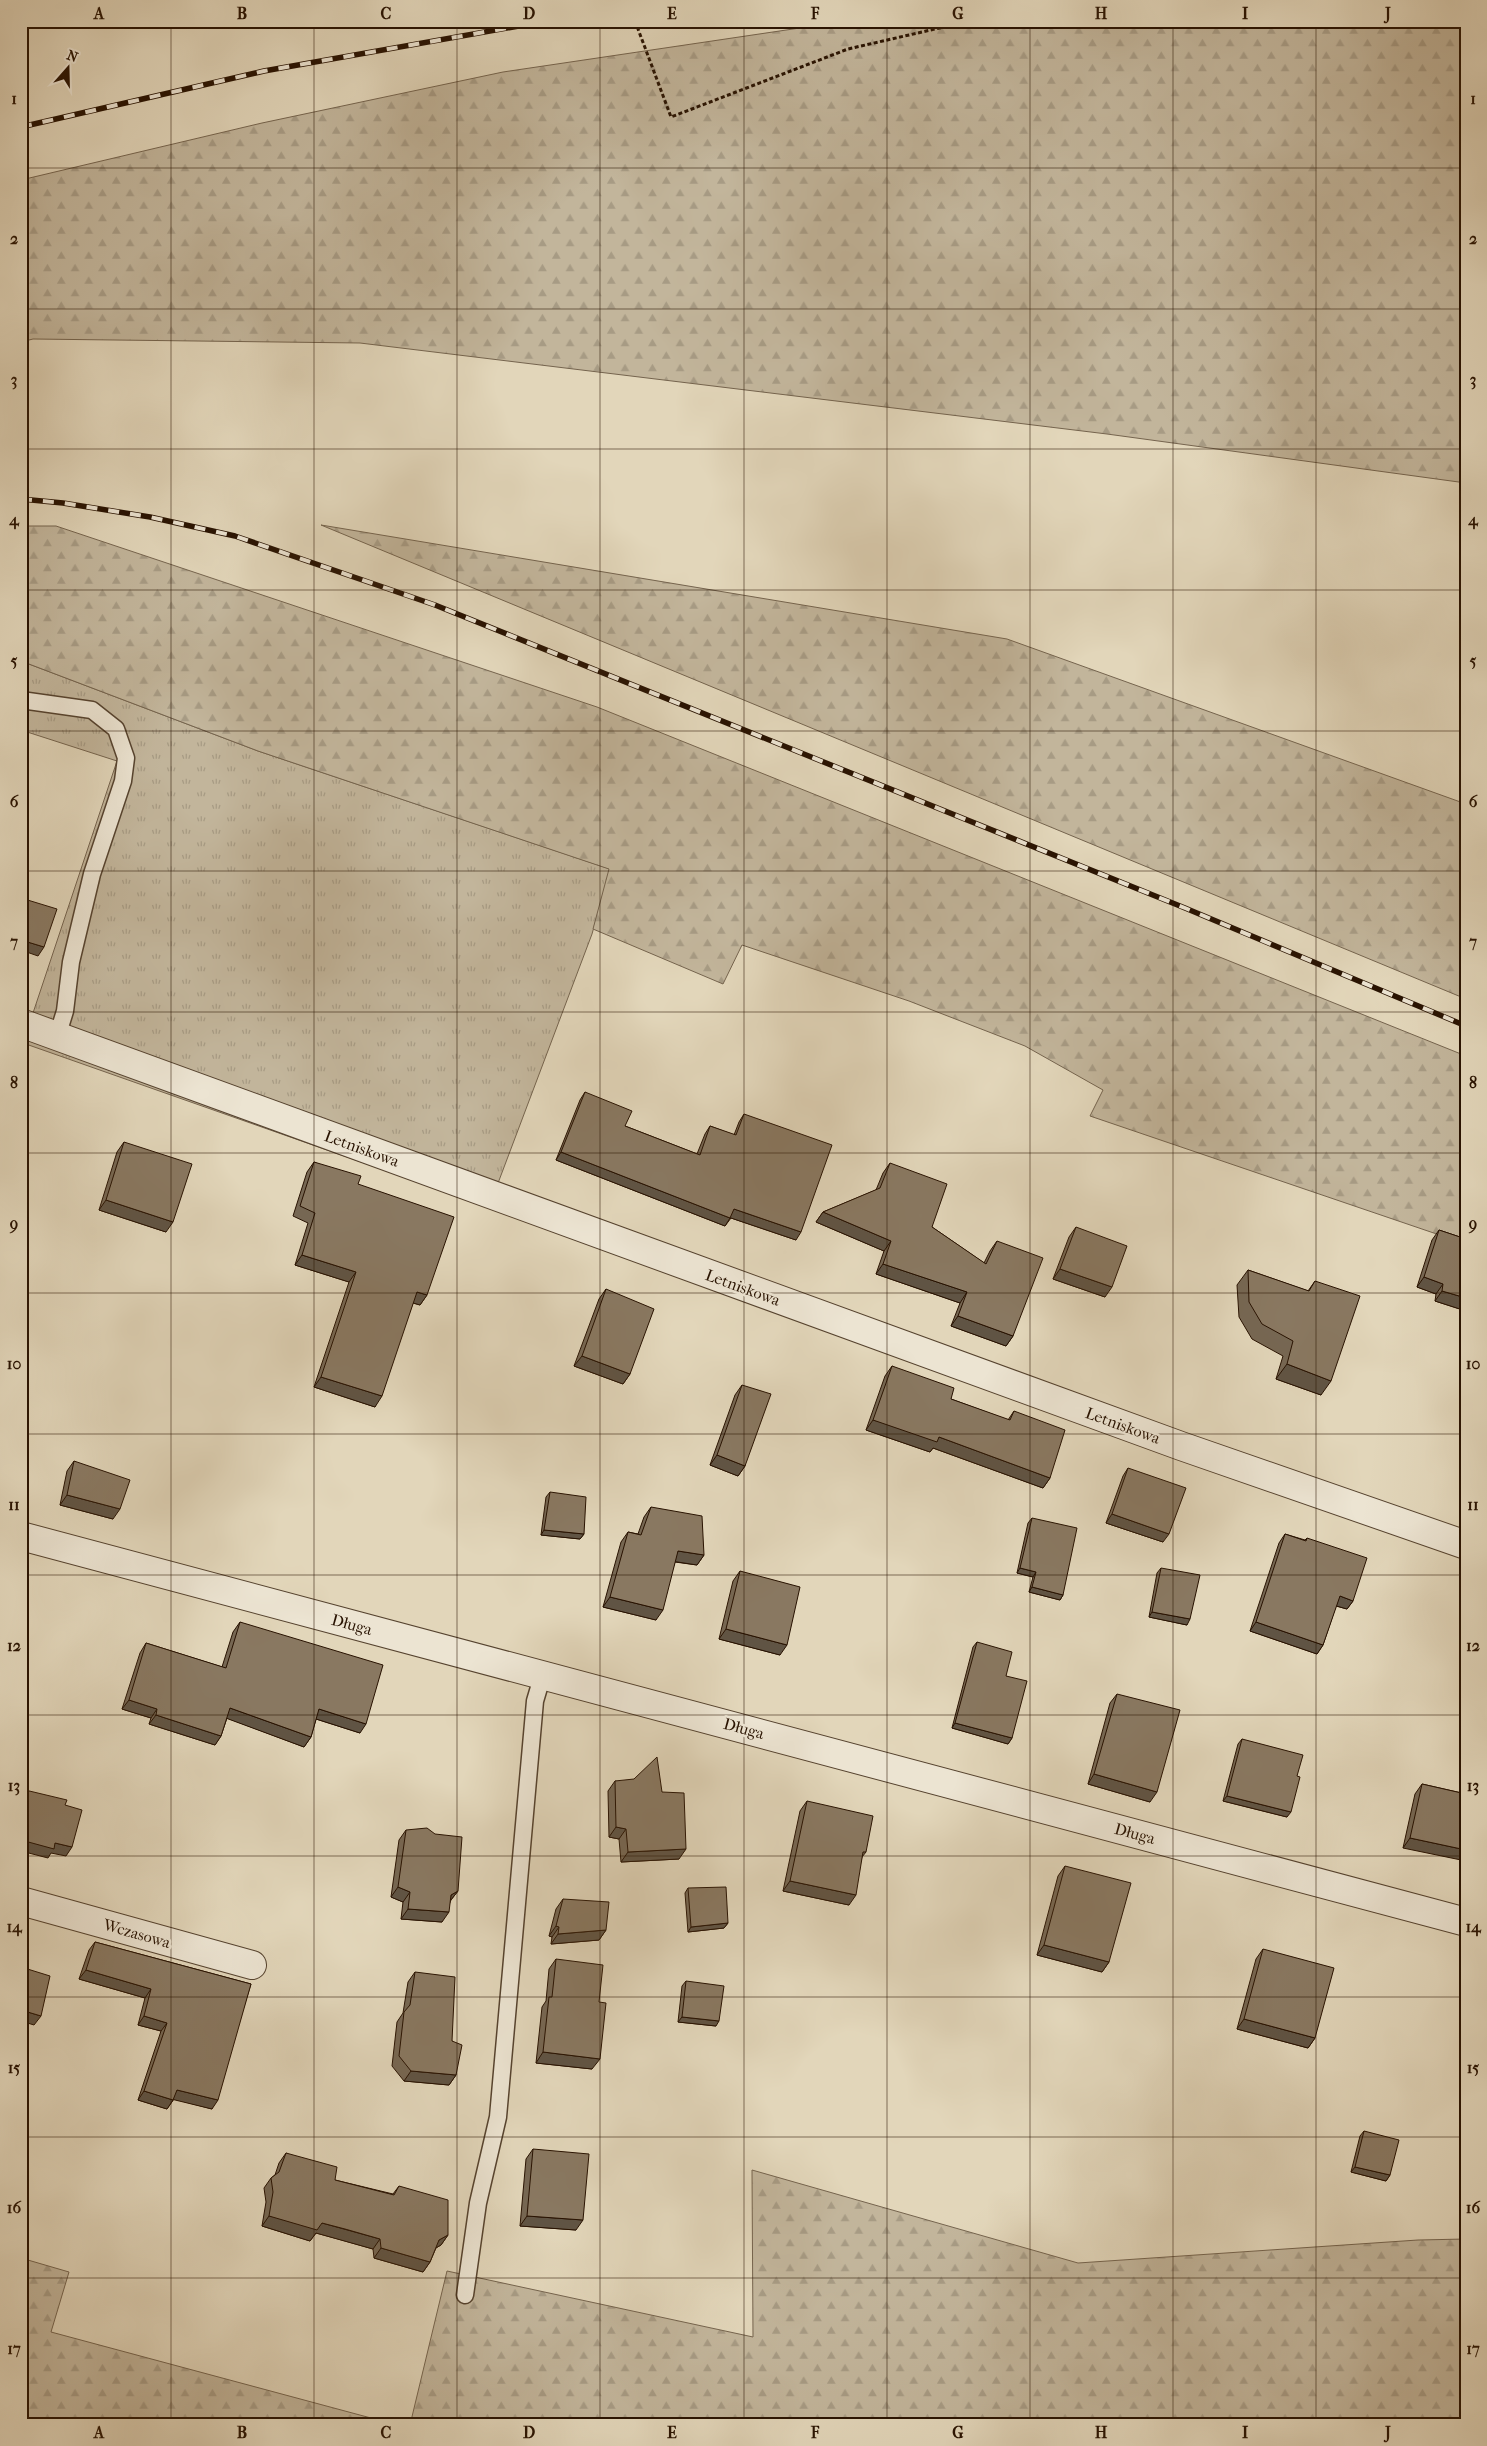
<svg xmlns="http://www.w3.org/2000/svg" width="1487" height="2446" font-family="'IM FELL French Canon',serif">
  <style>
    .grass { fill: url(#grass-tufts); stroke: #75644e }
    .forest { fill: url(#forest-firs); stroke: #75644e }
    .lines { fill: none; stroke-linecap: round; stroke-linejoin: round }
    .lane-casing { stroke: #56432f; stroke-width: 19 }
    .street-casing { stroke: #56432f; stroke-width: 30 }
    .path { stroke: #281201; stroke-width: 3; stroke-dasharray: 4 2.5; stroke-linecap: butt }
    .lane { stroke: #ece4d2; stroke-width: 16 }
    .street { stroke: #ece4d2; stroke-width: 28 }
    .rail-casing { stroke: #281201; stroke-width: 5.5 }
    .rail { stroke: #ece4d2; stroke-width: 4; stroke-dasharray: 11; stroke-linecap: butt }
    .wall { fill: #766753; stroke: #281201 }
    .shaded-wall { fill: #605444; stroke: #281201 }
    .building { fill: #897861; stroke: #281201 }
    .grid { fill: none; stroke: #281201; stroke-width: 1; stroke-opacity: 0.55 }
    .labels { text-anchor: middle; stroke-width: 5; stroke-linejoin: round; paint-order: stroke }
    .street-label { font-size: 16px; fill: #281201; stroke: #ece4d2 }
    .neatline { fill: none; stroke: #281201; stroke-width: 2 }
    .grid-label { font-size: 16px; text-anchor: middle; font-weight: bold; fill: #281201 }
  </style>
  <defs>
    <pattern id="grass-tufts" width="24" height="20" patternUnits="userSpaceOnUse" patternTransform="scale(1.25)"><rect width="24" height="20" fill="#c2b59b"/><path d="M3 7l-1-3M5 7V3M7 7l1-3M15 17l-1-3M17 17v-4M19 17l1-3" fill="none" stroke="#a79b84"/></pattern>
    <pattern id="forest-firs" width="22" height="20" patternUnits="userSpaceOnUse" patternTransform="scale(1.25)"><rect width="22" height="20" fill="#c2b59b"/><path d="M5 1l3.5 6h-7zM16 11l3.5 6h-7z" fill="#a79b84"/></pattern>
  </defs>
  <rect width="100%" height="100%" fill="#e2d6ba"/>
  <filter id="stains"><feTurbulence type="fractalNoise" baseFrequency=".004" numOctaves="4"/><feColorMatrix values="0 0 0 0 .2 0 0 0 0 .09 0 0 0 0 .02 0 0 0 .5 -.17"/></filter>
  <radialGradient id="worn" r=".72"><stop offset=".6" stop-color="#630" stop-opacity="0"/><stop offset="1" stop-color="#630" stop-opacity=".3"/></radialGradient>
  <path class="grass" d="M21,661L258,751L610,869L592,934L489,1207L23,1043L117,761L21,730Z"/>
  <g class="forest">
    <path d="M847,21H1466V483L1107,434L360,343L33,339L21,342V180L262,123L503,72Z"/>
    <path d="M321,525L1007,639L1466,804V999Z"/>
    <path d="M21,526H56L597,707L1466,1056V1244L1090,1116L1103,1090L1025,1046L909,1001L742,945L723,984L593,929L609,869L258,751L21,661Z"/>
    <path d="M752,2170L1078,2263L1418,2240L1466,2239V2425H410L447,2271L753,2337Z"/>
    <path d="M21,2258L69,2272L51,2332L397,2425H21Z"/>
  </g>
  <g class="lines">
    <defs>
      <g id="lane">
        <path d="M21,700L92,710L116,729L126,758L123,781L92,874L71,962L65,1011L57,1037"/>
        <path d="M465,2295L478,2203L498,2117L535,1701L543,1674"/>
      </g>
      <g id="street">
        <path d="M21,1023L1181,1446L1466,1545"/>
        <path d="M21,1536L1466,1922"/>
        <path d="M21,1901L252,1965"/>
      </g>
    </defs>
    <use href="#lane" class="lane-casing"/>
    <use href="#street" class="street-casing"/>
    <path class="path" d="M635,21L671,117L848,49L970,21"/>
    <use href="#lane" class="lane"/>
    <use href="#street" class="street"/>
    <defs>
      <g id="rail">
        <path d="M21,127L264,71L547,21"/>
        <path d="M21,499L63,503L150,517L235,536L435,605L1185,908L1466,1026"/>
      </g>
    </defs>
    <use href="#rail" class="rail-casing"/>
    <use href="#rail" class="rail"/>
  </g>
  <g class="wall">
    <path d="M585,1092L625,1126L697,1154L705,1134L710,1126L734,1135L739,1122L744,1114L796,1240L731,1218L725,1226L556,1160L580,1100Z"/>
    <path d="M124,1142L166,1232L99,1210L117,1152Z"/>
    <path d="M314,1162L358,1184L427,1295L420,1305L413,1303L375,1407L314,1387L349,1282L295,1265L308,1223L293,1216L307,1172Z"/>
    <path d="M890,1163L932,1227L984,1263L990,1251L997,1241L1013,1336L1006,1346L951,1326L960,1303L876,1274L884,1251L816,1222L823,1212L876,1190L883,1173Z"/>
    <path d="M1076,1227L1105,1297L1053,1279L1069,1237Z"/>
    <path d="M1439,1230L1466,1239V1311L1435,1301L1436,1294L1417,1287L1432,1240Z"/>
    <path d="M1248,1270L1308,1291L1315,1281L1321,1395L1276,1379L1283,1356L1252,1339L1239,1317L1237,1285Z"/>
    <path d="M606,1289L630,1374L623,1384L574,1366L599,1299Z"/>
    <path d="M892,1366L951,1399L1008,1420L1014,1411L1050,1478L1043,1488L933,1448L930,1452L866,1430L885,1376Z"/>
    <path d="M742,1385L745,1466L738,1476L710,1465L735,1395Z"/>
    <path d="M74,1461L113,1519L60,1505L67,1471Z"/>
    <path d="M1128,1468L1163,1542L1106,1523L1123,1476Z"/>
    <path d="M550,1492L584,1534L580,1539L541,1535L546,1497Z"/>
    <path d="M651,1507L704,1555L697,1565L675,1562L656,1620L603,1607L621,1542L628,1532L638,1534L644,1517Z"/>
    <path d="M1032,1518L1063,1595L1060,1600L1029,1592L1033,1577L1017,1573L1028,1523Z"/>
    <path d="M1285,1534L1305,1540L1307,1538L1353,1601L1347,1609L1336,1606L1323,1645L1317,1654L1250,1631L1279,1543Z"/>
    <path d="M1161,1568L1187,1625L1149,1617L1157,1573Z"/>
    <path d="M740,1571L780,1655L719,1639L733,1581Z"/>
    <path d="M240,1622L360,1733L316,1719L311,1737L304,1747L227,1718L221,1736L215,1745L149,1724L151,1718L122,1709L140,1653L146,1643L222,1667L233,1632Z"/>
    <path d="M977,1642L1006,1676L1012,1738L1008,1744L952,1728L973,1647Z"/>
    <path d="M1117,1694L1150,1802L1088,1784L1110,1703Z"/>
    <path d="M1242,1739L1297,1776L1287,1817L1223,1801L1238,1744Z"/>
    <path d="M615,1781L662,1792L679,1859L621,1862L619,1839L609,1837L608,1791Z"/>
    <path d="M1422,1784L1466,1794L1403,1848L1415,1794Z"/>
    <path d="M807,1801L866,1852L862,1857L849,1905L783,1891L800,1811Z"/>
    <path d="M406,1830L458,1891L451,1900L442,1922L401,1919L403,1902L391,1897L399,1840Z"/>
    <path d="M1065,1866L1109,1962L1102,1972L1037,1955L1058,1876Z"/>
    <path d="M688,1888L728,1923L724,1928L688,1932L685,1893Z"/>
    <path d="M563,1899L606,1930L599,1940L551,1944L552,1937L549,1936L556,1909Z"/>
    <path d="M95,1942L251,1984L212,2109L174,2099L167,2109L138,2100L161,2031L138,2025L145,1998L79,1979L89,1950Z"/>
    <path d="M1263,1949L1315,2038L1308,2048L1237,2029L1256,1959Z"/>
    <path d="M556,1959L592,2069L536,2063L542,2007L546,2001L549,1969Z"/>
    <path d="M415,1972L452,2041L456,2075L449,2085L404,2081L392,2066L397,2022L403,2013L408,1982Z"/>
    <path d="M686,1981L716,2026L678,2022L682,1986Z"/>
    <path d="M1364,2131L1390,2175L1386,2181L1351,2172L1360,2136Z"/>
    <path d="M533,2149L576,2230L520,2226L526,2159Z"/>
    <path d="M286,2153L335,2180L393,2194L399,2186L448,2235L441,2245L436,2248L430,2262L423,2272L374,2258L373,2249L338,2239L316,2233L310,2241L262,2226L266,2202L264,2188L271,2178L275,2175L279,2163Z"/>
  </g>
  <g class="shaded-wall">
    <path d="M21,940L44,947L38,956L21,950Z"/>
    <path d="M561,1152L730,1218L725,1226L556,1160Z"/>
    <path d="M106,1200L173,1222L166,1232L99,1210Z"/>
    <path d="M734,1209L801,1232L796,1240L728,1217Z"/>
    <path d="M823,1212L891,1241L884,1251L816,1222Z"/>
    <path d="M302,1255L356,1272L349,1282L295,1265Z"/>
    <path d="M883,1264L967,1292L960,1303L876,1274Z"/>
    <path d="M1060,1269L1112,1287L1105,1297L1053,1279Z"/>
    <path d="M1424,1277L1443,1284L1436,1294L1417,1287Z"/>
    <path d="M1442,1291L1466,1298V1311L1435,1301Z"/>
    <path d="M417,1292L427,1295L420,1305L410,1302Z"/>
    <path d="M958,1316L1013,1336L1006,1346L951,1326Z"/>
    <path d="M582,1356L630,1374L623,1384L574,1366Z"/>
    <path d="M1287,1364L1331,1381L1321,1395L1276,1379Z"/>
    <path d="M321,1377L382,1396L375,1407L314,1387Z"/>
    <path d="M873,1420L939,1437L1050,1478L1043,1488L933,1448L930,1452L866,1430Z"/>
    <path d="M717,1455L745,1466L738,1476L710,1465Z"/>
    <path d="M67,1495L120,1509L113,1519L60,1505Z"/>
    <path d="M1112,1514L1169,1534L1163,1542L1106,1523Z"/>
    <path d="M544,1530L584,1534L580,1539L541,1535Z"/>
    <path d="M678,1551L704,1555L697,1565L671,1561Z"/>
    <path d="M1020,1568L1036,1572L1033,1577L1017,1573Z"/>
    <path d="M1032,1587L1063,1595L1060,1600L1029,1592Z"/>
    <path d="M1340,1596L1353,1601L1347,1609L1333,1605Z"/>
    <path d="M610,1597L663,1610L656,1620L603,1607Z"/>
    <path d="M1152,1612L1190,1619L1187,1625L1149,1617Z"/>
    <path d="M1256,1622L1323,1645L1317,1654L1250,1631Z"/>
    <path d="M726,1629L787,1645L780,1655L719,1639Z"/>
    <path d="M129,1700L157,1709L151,1718L122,1709Z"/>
    <path d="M230,1708L311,1737L304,1747L223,1717Z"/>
    <path d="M319,1709L366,1724L360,1733L313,1718Z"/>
    <path d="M156,1715L221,1736L215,1745L149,1724Z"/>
    <path d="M955,1723L1012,1738L1008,1744L952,1728Z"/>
    <path d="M1094,1774L1157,1792L1150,1802L1088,1784Z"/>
    <path d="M1227,1796L1291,1812L1287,1817L1223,1801Z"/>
    <path d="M616,1827L626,1829L619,1839L609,1837Z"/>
    <path d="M1410,1838L1466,1850V1861L1403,1848Z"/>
    <path d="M21,1840L55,1843L72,1847L66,1856L51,1853L48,1858L21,1851Z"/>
    <path d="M686,1849L679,1859L621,1862L628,1852Z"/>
    <path d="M790,1881L856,1895L849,1905L783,1891Z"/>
    <path d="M398,1887L410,1892L403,1902L391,1897Z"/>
    <path d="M458,1891L450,1901L451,1895Z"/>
    <path d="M408,1909L449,1912L442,1922L401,1919Z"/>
    <path d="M728,1923L724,1928L688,1932L691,1927Z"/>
    <path d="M556,1926L559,1927L552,1937L549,1936Z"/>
    <path d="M606,1930L599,1940L551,1944L558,1934Z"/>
    <path d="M1044,1945L1109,1962L1102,1972L1037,1955Z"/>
    <path d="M86,1970L151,1989L145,1998L79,1979Z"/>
    <path d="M21,2010L41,2016L34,2025L21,2021Z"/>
    <path d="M144,2016L167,2023L161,2031L138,2025Z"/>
    <path d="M682,2017L719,2021L716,2026L678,2022Z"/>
    <path d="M1244,2019L1315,2038L1308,2048L1237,2029Z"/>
    <path d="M543,2052L600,2059L592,2069L536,2063Z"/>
    <path d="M411,2071L456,2075L449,2085L404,2081Z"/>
    <path d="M177,2090L218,2100L212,2109L171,2099Z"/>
    <path d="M144,2091L173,2100L167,2109L138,2100Z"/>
    <path d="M1355,2167L1390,2175L1386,2181L1351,2172Z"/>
    <path d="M269,2216L322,2223L380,2239L373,2249L316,2233L310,2241L262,2226Z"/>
    <path d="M527,2216L583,2220L576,2230L520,2226Z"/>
    <path d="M448,2235L441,2245L432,2250L439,2240Z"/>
    <path d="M381,2248L430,2262L423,2272L374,2258Z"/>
  </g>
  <g class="building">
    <path d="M21,898L57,909L44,947L21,940Z"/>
    <path d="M585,1092L632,1111L625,1126L700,1155L710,1126L736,1135L744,1114L832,1145L801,1232L734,1209L730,1218L561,1152Z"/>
    <path d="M124,1142L192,1164L173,1222L106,1200Z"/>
    <path d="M314,1162L361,1176L358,1184L454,1217L427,1295L417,1292L382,1396L321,1377L356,1272L302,1255L315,1213L300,1206Z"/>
    <path d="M890,1163L947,1184L932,1227L986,1264L997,1241L1043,1258L1013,1336L958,1316L967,1292L883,1264L891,1241L823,1212L880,1188Z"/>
    <path d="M1076,1227L1127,1246L1112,1287L1060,1269Z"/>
    <path d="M1439,1230L1466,1239V1298L1442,1291L1443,1284L1424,1277Z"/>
    <path d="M1248,1270L1309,1291L1315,1281L1360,1296L1331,1381L1287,1364L1293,1341L1262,1324L1249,1302Z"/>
    <path d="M606,1289L654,1309L630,1374L582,1356Z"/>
    <path d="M892,1366L954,1388L951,1399L1010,1420L1014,1411L1065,1430L1050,1478L939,1437L937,1442L873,1420Z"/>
    <path d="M742,1385L771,1394L745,1466L717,1455Z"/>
    <path d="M74,1461L130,1480L120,1509L67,1495Z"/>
    <path d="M1128,1468L1186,1488L1169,1534L1112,1514Z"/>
    <path d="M550,1492L586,1497L584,1534L544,1530Z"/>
    <path d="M651,1507L702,1516L704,1555L678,1551L663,1610L610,1597L628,1532L641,1535Z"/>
    <path d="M1032,1518L1077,1528L1063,1595L1032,1587L1036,1572L1020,1568Z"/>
    <path d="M1285,1534L1306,1541L1307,1538L1367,1558L1353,1601L1340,1596L1323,1645L1256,1622Z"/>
    <path d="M1161,1568L1200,1575L1190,1619L1152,1612Z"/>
    <path d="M740,1571L800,1587L787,1645L726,1629Z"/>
    <path d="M240,1622L383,1665L366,1724L319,1709L311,1737L230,1708L221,1736L156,1715L157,1709L129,1700L146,1643L226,1668Z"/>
    <path d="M977,1642L1012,1652L1006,1676L1027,1681L1012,1738L955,1723Z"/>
    <path d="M1117,1694L1180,1710L1157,1792L1094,1774Z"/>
    <path d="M1242,1739L1303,1755L1297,1776L1300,1777L1291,1812L1227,1796Z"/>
    <path d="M657,1757L662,1792L684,1793L686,1849L628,1852L626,1829L616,1827L615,1781L634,1779Z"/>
    <path d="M1422,1784L1466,1794V1850L1410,1838Z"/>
    <path d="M21,1789L67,1800L65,1805L82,1810L72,1847L55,1843L54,1849L21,1840Z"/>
    <path d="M807,1801L873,1816L866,1852H863L856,1895L790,1881Z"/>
    <path d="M427,1828L435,1834L462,1837L458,1891L451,1895L449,1912L408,1909L410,1892L398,1887L406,1830Z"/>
    <path d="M1065,1866L1131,1883L1109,1962L1044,1945Z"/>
    <path d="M726,1887L728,1923L691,1927L688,1888Z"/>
    <path d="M563,1899L609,1902L606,1930L558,1934L559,1927L556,1926Z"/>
    <path d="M95,1942L251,1984L218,2100L177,2090L173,2100L144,2091L167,2023L144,2016L151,1989L86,1970Z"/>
    <path d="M1263,1949L1334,1968L1315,2038L1244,2019Z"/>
    <path d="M556,1959L603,1965L599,2002L606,2003L600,2059L543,2052L549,1997H552Z"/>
    <path d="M21,1967L50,1976L41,2016L21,2010Z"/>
    <path d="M415,1972L455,1977L452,2041L462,2045L456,2075L411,2071L399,2056L404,2012L410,2005Z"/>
    <path d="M686,1981L724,1986L719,2021L682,2017Z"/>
    <path d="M1364,2131L1399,2140L1390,2175L1355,2167Z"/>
    <path d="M533,2149L589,2154L583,2220L527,2216Z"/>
    <path d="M286,2153L337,2167L335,2180L394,2195L399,2186L448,2200V2235L439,2240L430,2262L381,2248L380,2239L345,2229L322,2223L317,2230L269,2216L273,2192L271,2178L279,2172Z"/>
  </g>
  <path class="grid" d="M171,21V2425M314,21V2425M457,21V2425M600,21V2425M744,21V2425M887,21V2425M1030,21V2425M1173,21V2425M1316,21V2425M21,168H1466M21,309H1466M21,449H1466M21,590H1466M21,731H1466M21,871H1466M21,1012H1466M21,1153H1466M21,1293H1466M21,1434H1466M21,1575H1466M21,1715H1466M21,1856H1466M21,1997H1466M21,2137H1466M21,2278H1466"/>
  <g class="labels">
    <g class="street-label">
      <text transform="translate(362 1148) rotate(20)" y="6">Letniskowa</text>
      <text transform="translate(743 1287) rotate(20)" y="6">Letniskowa</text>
      <text transform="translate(1123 1425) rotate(20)" y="6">Letniskowa</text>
      <text transform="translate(352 1624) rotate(15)" y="6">Długa</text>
      <text transform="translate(744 1728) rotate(15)" y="6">Długa</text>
      <text transform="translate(1135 1833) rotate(15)" y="6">Długa</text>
      <text transform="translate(137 1933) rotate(16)" y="6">Wczasowa</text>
    </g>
  </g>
  <rect width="1487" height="2446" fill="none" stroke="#e2d6ba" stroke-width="55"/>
  <g transform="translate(68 68) rotate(20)" stroke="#ece4d2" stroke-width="4" paint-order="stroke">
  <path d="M0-4L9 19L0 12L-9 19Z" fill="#281201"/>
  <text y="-8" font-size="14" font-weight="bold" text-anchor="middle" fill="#281201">N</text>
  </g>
  <rect x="28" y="28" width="1432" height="2390" class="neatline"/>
  <g class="grid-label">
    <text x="99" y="19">A</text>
    <text x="242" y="19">B</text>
    <text x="386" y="19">C</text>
    <text x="529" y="19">D</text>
    <text x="672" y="19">E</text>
    <text x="815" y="19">F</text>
    <text x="958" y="19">G</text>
    <text x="1101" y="19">H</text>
    <text x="1245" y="19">I</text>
    <text x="1388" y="19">J</text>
    <text x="14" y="104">1</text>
    <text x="1473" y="104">1</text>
    <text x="14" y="244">2</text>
    <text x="1473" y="244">2</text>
    <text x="14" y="385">3</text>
    <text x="1473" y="385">3</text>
    <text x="14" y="525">4</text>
    <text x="1473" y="525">4</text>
    <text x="14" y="666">5</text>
    <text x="1473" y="666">5</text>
    <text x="14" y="807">6</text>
    <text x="1473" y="807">6</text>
    <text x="14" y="947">7</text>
    <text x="1473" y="947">7</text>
    <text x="14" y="1088">8</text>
    <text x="1473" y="1088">8</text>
    <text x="14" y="1229">9</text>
    <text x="1473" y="1229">9</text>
    <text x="14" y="1369">10</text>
    <text x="1473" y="1369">10</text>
    <text x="14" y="1510">11</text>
    <text x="1473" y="1510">11</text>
    <text x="14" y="1651">12</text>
    <text x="1473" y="1651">12</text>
    <text x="14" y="1791">13</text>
    <text x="1473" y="1791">13</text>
    <text x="14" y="1932">14</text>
    <text x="1473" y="1932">14</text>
    <text x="14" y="2073">15</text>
    <text x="1473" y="2073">15</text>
    <text x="14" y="2213">16</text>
    <text x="1473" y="2213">16</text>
    <text x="14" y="2354">17</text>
    <text x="1473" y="2354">17</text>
    <text x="99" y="2438">A</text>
    <text x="242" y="2438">B</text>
    <text x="386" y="2438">C</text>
    <text x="529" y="2438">D</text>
    <text x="672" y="2438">E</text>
    <text x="815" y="2438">F</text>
    <text x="958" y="2438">G</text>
    <text x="1101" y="2438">H</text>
    <text x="1245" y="2438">I</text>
    <text x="1388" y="2438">J</text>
  </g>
  <rect width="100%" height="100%" filter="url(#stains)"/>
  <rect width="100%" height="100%" fill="url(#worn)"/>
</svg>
